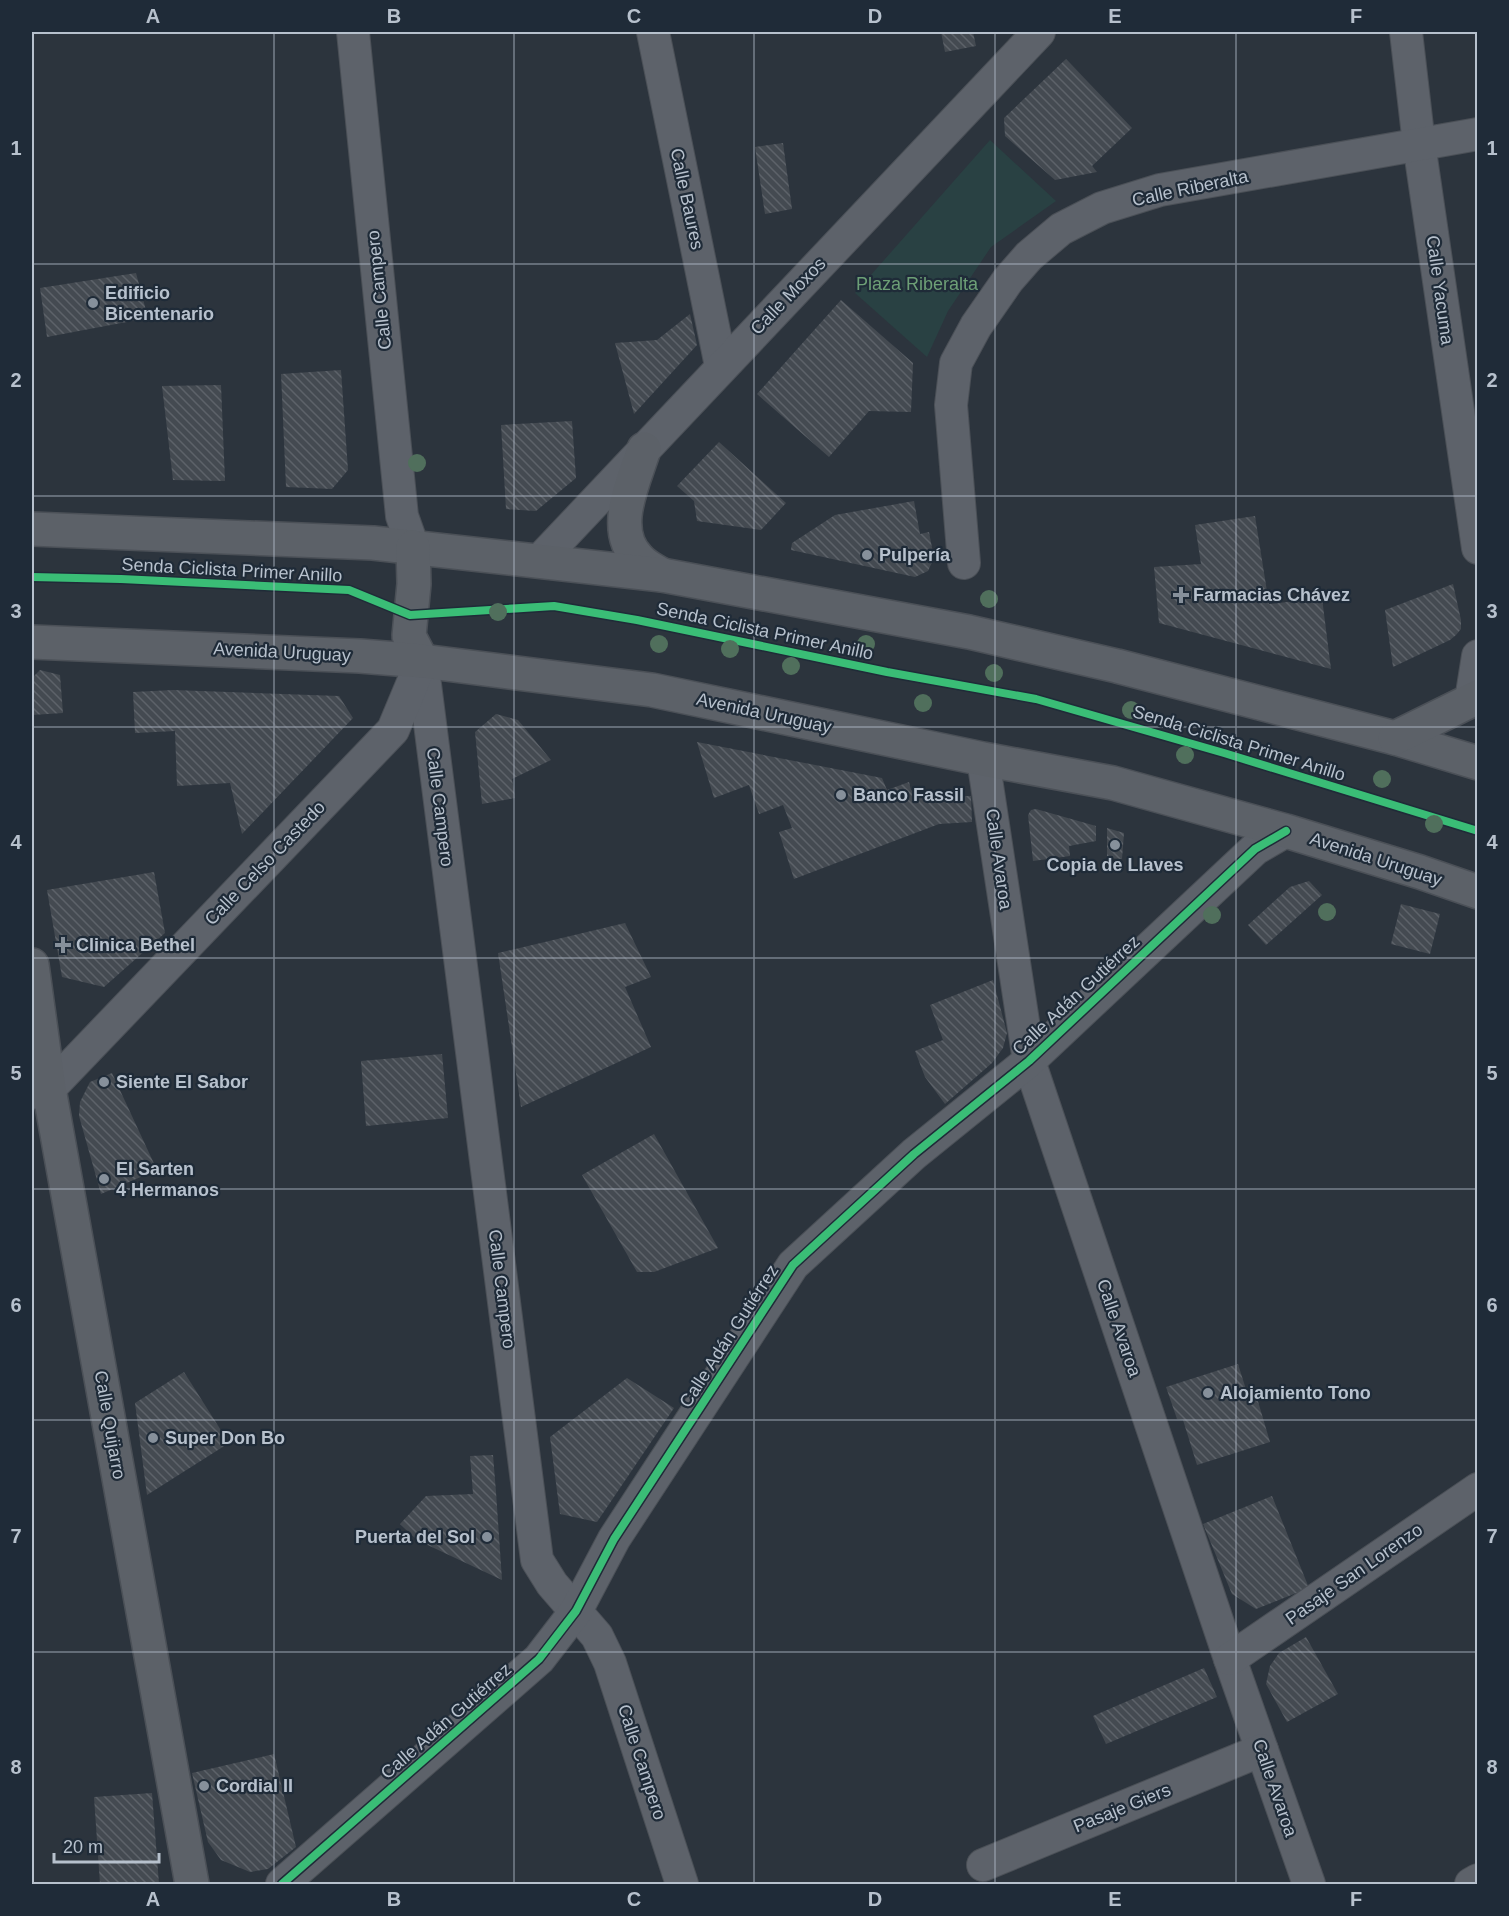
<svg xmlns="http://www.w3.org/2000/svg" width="1509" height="1916" font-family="Arial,sans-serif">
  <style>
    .green { fill: #294143 }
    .building { fill: url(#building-back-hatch) }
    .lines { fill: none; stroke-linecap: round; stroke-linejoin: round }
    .street-casing { stroke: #4b5057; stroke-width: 34 }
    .secondary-casing { stroke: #4b5057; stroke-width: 36 }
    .street { stroke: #5d626a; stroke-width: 32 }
    .secondary { stroke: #5c6168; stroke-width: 33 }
    .cycleway-casing { stroke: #1f2b38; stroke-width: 11 }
    .cycleway { stroke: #3abd76; stroke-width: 8 }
    .tree { fill: #506f5c }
    .grid { fill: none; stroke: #b7c1cd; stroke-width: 1.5; stroke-opacity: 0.55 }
    .poi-dot { fill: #86909b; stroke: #1f2b38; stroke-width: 2 }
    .labels { text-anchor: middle; stroke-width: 4.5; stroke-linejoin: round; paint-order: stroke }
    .street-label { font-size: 18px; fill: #b7c1cd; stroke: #1f2b38 }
    .park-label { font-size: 18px; fill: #6d9f76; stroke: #1f2b38 }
    .poi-label { font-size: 18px; font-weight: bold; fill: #b7c1cd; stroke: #1f2b38; text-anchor: start }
    .neatline { fill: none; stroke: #b7c1cd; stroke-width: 2 }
    .grid-label { font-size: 20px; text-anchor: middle; font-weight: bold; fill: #b7c1cd }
  </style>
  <defs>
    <pattern id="building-back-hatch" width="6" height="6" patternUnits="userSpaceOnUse" patternTransform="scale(1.5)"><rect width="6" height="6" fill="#444a51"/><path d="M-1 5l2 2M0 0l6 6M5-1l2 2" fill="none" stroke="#5d6269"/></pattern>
  </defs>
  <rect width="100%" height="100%" fill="#2c343d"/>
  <path class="green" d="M990,140L1056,201L991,247L948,311L927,357L855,293Z"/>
  <g class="building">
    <path d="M941,32H973L976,46L945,52Z"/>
    <path d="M1066,59L1132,128L1092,166L1097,172L1055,180L1005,136L1004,118Z"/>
    <path d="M783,143L792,209L765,214L755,147Z"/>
    <path d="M136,273L148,318L47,337L40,288Z"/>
    <path d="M841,300L913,363L911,412L869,411L829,457L757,394Z"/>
    <path d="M690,314L697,345L634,414L615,343L657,340Z"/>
    <path d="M341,370L348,470L332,489L286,487L281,374Z"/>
    <path d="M221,385L225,481L173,480L162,386Z"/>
    <path d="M572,421L576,478L536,511L506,509L501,425Z"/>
    <path d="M719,442L786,503L761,530L697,521L694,501L677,486Z"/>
    <path d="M914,501L920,534L929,532L934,558L928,571L915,577L791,550L792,543L835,515Z"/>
    <path d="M1255,516L1269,604L1322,598L1331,669L1159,623L1154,567L1201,564L1195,525Z"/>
    <path d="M1453,584L1461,620V629L1456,635L1450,640L1393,667L1385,610Z"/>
    <path d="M40,670L60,675L63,713L32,715V678Z"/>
    <path d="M173,690L339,696L353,718L242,834L230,783L177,786L175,731L135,733L133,692Z"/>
    <path d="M496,714L518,720L551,760L512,779L515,798L482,804L475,732Z"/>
    <path d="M697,742L882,778L887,790L909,782L911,790L921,797L971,796L972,822L939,824L794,879L779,832L792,828L783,805L759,814L749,785L714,798Z"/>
    <path d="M1036,809L1096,826V841L1069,846L1070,856L1033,861L1028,815L1031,810Z"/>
    <path d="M1107,828L1124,833L1122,859L1107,858Z"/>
    <path d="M154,872L165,933L104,987L62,977L47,890Z"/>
    <path d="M1309,881L1322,895L1266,945L1248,925L1290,887Z"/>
    <path d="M1401,904L1440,914L1430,954L1391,944Z"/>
    <path d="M625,923L651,977L625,987L651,1047L521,1107L498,953Z"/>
    <path d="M993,980L1007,1033L1003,1048L992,1063L945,1104L925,1077L915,1051L943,1040L930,1005Z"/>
    <path d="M442,1054L448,1118L366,1126L361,1061Z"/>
    <path d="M112,1073L157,1170L101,1194L79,1116L80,1102L90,1082Z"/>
    <path d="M654,1134L718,1248L654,1272H637L582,1175Z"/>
    <path d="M1238,1364L1249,1399L1257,1398L1270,1442L1197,1465L1183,1420L1177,1419L1166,1387Z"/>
    <path d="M184,1372L229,1443L147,1495L135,1403Z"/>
    <path d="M627,1378L674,1408L597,1522L560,1514L550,1437Z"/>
    <path d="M493,1455L496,1492L502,1580L417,1540L400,1524L426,1496L473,1494L470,1456Z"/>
    <path d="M1272,1496L1309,1588L1256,1609L1232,1594L1203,1524Z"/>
    <path d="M1306,1637L1338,1694L1287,1722L1266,1684L1270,1666L1279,1653Z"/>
    <path d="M1204,1668L1217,1697L1106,1744L1093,1716Z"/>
    <path d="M274,1754L296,1847L268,1869L250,1872L221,1860L208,1842L192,1773Z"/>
    <path d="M152,1793L159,1884H100L94,1797Z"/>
  </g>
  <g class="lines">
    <defs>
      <g id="street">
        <path d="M353,32L402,516L413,547"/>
        <path d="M653,32L721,366"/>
        <path d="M1406,32L1419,144L1478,548"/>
        <path d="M539,561L1039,32"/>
        <path d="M964,563L951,405L956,363L976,326L1008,280L1029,256L1061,229L1102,208L1160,190L1478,134"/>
        <path d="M422,661L537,1560L552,1584L597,1636L610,1663L682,1884"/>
        <path d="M1471,700L1478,656"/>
        <path d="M983,759L1029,1061L1230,1659L1309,1884"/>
        <path d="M32,1093L49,1089L393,730L421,663"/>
        <path d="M1230,1659L1478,1489"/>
        <path d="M983,1865L1262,1750"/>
        <path d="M282,1884L539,1659L576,1611L614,1539L793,1265L914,1154L1029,1061L1255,849L1286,831"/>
        <path d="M1471,1884L1478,1880"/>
      </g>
      <g id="secondary">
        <path d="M644,449C634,482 609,530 639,559C645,566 654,570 662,575"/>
        <path d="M32,529L373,543L662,575L969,632L1117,666L1395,738L1478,763"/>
        <path d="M413,547L414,584L409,636L422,661"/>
        <path d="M32,642L360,656L422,661L652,690L983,759L1113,783L1286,831L1420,872L1478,892"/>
        <path d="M1395,738L1478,697"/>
        <path d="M32,965L49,1089L192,1884"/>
      </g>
    </defs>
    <use href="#street" class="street-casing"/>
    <use href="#secondary" class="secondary-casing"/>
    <use href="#street" class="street"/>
    <use href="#secondary" class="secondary"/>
    <defs>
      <g id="cycleway">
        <path d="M32,577L121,579L349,590L410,615L554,606L637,620L887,672L1036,699L1224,753L1478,831"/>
        <path d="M282,1884L539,1659L576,1611L614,1539L793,1265L914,1154L1029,1061L1255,849L1286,831"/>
      </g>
    </defs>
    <use href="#cycleway" class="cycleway-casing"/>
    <use href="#cycleway" class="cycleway"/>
  </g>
  <g class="tree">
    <circle cx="417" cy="463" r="9"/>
    <circle cx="989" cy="599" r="9"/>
    <circle cx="498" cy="612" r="9"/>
    <circle cx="659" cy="644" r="9"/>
    <circle cx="866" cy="644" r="9"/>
    <circle cx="730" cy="649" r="9"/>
    <circle cx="791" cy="666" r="9"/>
    <circle cx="994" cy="673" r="9"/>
    <circle cx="923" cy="703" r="9"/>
    <circle cx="1131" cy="710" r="9"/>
    <circle cx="1185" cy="755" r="9"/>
    <circle cx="1382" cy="779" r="9"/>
    <circle cx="1434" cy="824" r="9"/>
    <circle cx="1327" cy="912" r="9"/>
    <circle cx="1212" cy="915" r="9"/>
  </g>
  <path class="grid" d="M274,32V1884M514,32V1884M754,32V1884M995,32V1884M1236,32V1884M32,264H1478M32,496H1478M32,727H1478M32,958H1478M32,1189H1478M32,1420H1478M32,1652H1478"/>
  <g class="poi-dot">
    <circle cx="93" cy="303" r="6"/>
    <circle cx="867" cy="555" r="6"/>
    <path d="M1178 586h6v6h6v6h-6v6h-6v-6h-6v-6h6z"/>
    <circle cx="841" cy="795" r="6"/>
    <circle cx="1115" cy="845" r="6"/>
    <path d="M60 936h6v6h6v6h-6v6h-6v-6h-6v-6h6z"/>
    <circle cx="104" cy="1082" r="6"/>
    <circle cx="104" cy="1179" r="6"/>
    <circle cx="1208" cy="1393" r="6"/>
    <circle cx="153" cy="1438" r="6"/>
    <circle cx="487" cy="1537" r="6"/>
    <circle cx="204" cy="1786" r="6"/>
  </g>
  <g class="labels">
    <g class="street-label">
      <text transform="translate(1190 188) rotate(-12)" y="6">Calle Riberalta</text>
      <text transform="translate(687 199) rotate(78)" y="6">Calle Baures</text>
      <text transform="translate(379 290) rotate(-96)" y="6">Calle Campero</text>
      <text transform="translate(1440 290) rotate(82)" y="6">Calle Yacuma</text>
      <text transform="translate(788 296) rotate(-46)" y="6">Calle Moxos</text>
      <text transform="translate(232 570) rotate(3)" y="6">Senda Ciclista Primer Anillo</text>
      <text transform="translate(765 631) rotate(12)" y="6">Senda Ciclista Primer Anillo</text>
      <text transform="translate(282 652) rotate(3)" y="6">Avenida Uruguay</text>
      <text transform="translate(764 713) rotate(12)" y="6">Avenida Uruguay</text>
      <text transform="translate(1239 743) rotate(17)" y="6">Senda Ciclista Primer Anillo</text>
      <text transform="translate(440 807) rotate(83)" y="6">Calle Campero</text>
      <text transform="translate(999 859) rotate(82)" y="6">Calle Avaroa</text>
      <text transform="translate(1376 859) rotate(18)" y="6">Avenida Uruguay</text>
      <text transform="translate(265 863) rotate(-46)" y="6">Calle Celso Castedo</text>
      <text transform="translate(1076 995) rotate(-43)" y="6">Calle Adán Gutiérrez</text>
      <text transform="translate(502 1289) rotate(83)" y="6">Calle Campero</text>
      <text transform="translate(1119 1328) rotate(71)" y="6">Calle Avaroa</text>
      <text transform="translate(729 1336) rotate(-57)" y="6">Calle Adán Gutiérrez</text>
      <text transform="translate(110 1425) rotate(80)" y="6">Calle Quijarro</text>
      <text transform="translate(1354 1574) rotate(-35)" y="6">Pasaje San Lorenzo</text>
      <text transform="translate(446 1721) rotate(-41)" y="6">Calle Adán Gutiérrez</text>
      <text transform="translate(642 1762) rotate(72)" y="6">Calle Campero</text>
      <text transform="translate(1275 1788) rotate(71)" y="6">Calle Avaroa</text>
      <text transform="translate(1122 1808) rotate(-22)" y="6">Pasaje Giers</text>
    </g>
    <g class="park-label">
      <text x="917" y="290">Plaza Riberalta</text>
    </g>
    <g class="poi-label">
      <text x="105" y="299">Edificio<tspan x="105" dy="21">Bicentenario</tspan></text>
      <text x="879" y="561">Pulpería</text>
      <text x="1193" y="601">Farmacias Chávez</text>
      <text x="853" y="801">Banco Fassil</text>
      <text x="1115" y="871" text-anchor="middle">Copia de Llaves</text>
      <text x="76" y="951">Clinica Bethel</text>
      <text x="116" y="1088">Siente El Sabor</text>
      <text x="116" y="1175">El Sarten<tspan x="116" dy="21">4 Hermanos</tspan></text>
      <text x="1220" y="1399">Alojamiento Tono</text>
      <text x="165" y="1444">Super Don Bo</text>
      <text x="475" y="1543" text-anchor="end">Puerta del Sol</text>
      <text x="216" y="1792">Cordial II</text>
    </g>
  </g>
  <rect width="1509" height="1916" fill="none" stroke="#1f2b38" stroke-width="66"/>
  <path d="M54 1853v9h105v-9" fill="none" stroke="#b7c1cd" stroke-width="3"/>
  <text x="63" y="1853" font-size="18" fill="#b7c1cd" stroke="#1f2b38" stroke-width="4.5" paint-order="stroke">20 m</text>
  <rect x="33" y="33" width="1443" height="1850" class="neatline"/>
  <g class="grid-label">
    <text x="153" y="23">A</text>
    <text x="394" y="23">B</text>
    <text x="634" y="23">C</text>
    <text x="875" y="23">D</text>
    <text x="1115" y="23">E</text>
    <text x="1356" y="23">F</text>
    <text x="16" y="155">1</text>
    <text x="1492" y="155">1</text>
    <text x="16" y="387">2</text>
    <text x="1492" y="387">2</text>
    <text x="16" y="618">3</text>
    <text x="1492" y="618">3</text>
    <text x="16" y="849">4</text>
    <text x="1492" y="849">4</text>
    <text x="16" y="1080">5</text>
    <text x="1492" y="1080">5</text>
    <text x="16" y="1312">6</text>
    <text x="1492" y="1312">6</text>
    <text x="16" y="1543">7</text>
    <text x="1492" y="1543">7</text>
    <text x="16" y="1774">8</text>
    <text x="1492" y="1774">8</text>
    <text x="153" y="1906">A</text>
    <text x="394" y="1906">B</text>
    <text x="634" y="1906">C</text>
    <text x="875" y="1906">D</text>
    <text x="1115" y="1906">E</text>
    <text x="1356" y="1906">F</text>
  </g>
</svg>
